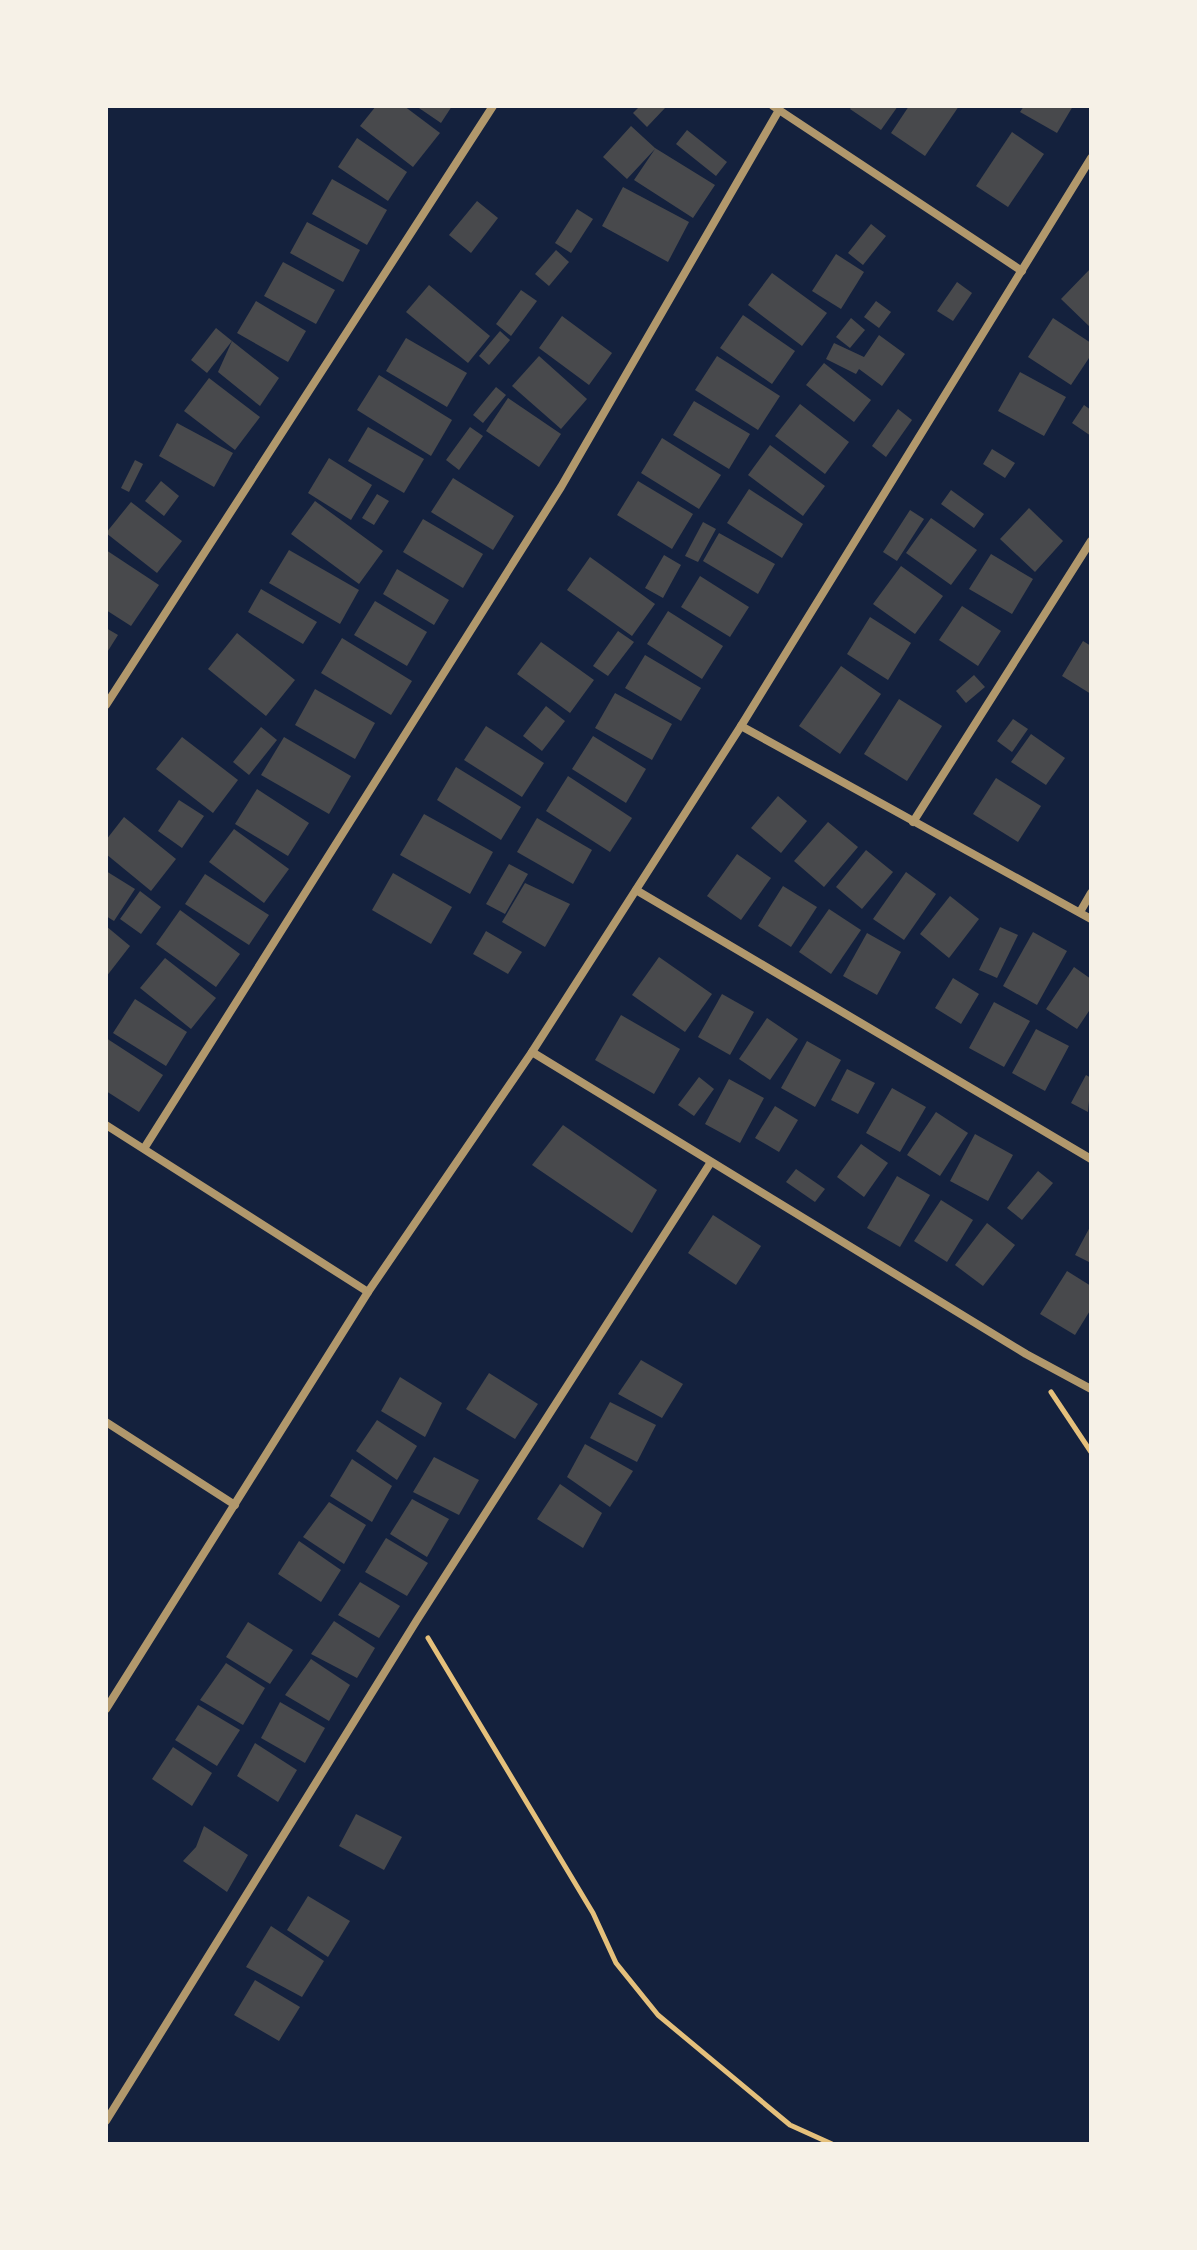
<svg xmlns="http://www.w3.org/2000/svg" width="1197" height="2250" font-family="Merriweather,serif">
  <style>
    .building { fill: #48494c }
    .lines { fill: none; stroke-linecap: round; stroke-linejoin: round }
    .path { stroke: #e5c07b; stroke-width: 5 }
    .minor { stroke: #b1986c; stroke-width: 8 }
  </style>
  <rect width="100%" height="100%" fill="#14213d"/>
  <g class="building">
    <path d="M376,106H404L440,133L413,167L360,126Z"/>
    <path d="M416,106H452L441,123Z"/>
    <path d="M640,106H664L665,108L647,127L633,113Z"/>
    <path d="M852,106H898L881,130L850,109Z"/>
    <path d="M909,106H959L925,156L891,133Z"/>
    <path d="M1024,106H1073L1057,133L1020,112Z"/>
    <path d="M631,126L655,148L715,185L693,218L634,180L655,149L627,179L603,157Z"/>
    <path d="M687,130L727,162L716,176L676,144Z"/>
    <path d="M1012,132L1044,154L1008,207L976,186Z"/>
    <path d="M357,138L407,172L388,201L338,167Z"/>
    <path d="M332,179L387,210L367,245L312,214Z"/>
    <path d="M623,187L689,222L668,262L602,226Z"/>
    <path d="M477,201L498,218L471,253L449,235Z"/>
    <path d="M577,209L593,219L571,253L555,243Z"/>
    <path d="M307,222L360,250L343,282L290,253Z"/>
    <path d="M871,224L886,236L863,265L848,253Z"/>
    <path d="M556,250L569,262L549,286L535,274Z"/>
    <path d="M836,254L864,272L841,309L812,291Z"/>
    <path d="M283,262L335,290L316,324L264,296Z"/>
    <path d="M1091,268V328L1061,299Z"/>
    <path d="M772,273L827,313L802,346L748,305Z"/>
    <path d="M957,282L972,293L953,321L937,311Z"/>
    <path d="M429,285L490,336L468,363L406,312Z"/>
    <path d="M521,290L537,301L511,336L496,324Z"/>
    <path d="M256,301L306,331L288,362L237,333Z"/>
    <path d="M876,301L891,312L879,328L864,317Z"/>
    <path d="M743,315L795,351L772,384L720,348Z"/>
    <path d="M562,316L612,353L589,385L539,348Z"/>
    <path d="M851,318L865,330L850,348L836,337Z"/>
    <path d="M1053,318L1091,343V355L1071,385L1028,357Z"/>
    <path d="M216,328L232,341L207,373L191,360Z"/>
    <path d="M500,331L510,340L489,365L479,356Z"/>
    <path d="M879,335L905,354L882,386L859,369L856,374L826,359L834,343L864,357Z"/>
    <path d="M406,338L467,373L447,407L386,371Z"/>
    <path d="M232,341L279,378L260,406L218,372Z"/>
    <path d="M539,356L587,399L561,429L512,386Z"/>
    <path d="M717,356L780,396L758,430L695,390Z"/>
    <path d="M824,363L871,400L854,422L806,385Z"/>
    <path d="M1020,372L1066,397L1044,436L998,411Z"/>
    <path d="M379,375L452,420L431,456L357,410Z"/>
    <path d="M209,378L260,417L235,450L184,411Z"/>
    <path d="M496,387L506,395L483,423L473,415Z"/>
    <path d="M508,398L561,434L539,467L486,431Z"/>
    <path d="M694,401L750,434L729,469L673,435Z"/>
    <path d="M800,404L849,442L825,474L775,436Z"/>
    <path d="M1084,405L1091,410V436L1072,423Z"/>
    <path d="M898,409L912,420L886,457L872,446Z"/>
    <path d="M177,423L233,453L214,487L159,456Z"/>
    <path d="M368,427L424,459L404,493L348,461Z"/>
    <path d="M470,427L483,436L459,470L446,460Z"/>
    <path d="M662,438L721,475L699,509L641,473Z"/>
    <path d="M770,445L825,486L803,516L748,475Z"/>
    <path d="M992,449L1015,463L1005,478L983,464Z"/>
    <path d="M329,458L372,485L351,520L308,493Z"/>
    <path d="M135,460L143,464L129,492L121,488Z"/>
    <path d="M453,478L514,516L493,550L431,512Z"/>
    <path d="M161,481L179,496L164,516L145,501Z"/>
    <path d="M638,481L693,514L672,549L617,515Z"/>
    <path d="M749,489L803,524L782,558L727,523Z"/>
    <path d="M951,490L984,514L974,528L941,504Z"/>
    <path d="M377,494L389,501L374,525L362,518Z"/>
    <path d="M315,501L383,551L359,584L291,534Z"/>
    <path d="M131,502L182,541L157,573L106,533Z"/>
    <path d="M1029,508L1063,541L1035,572L1000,539Z"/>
    <path d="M910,510L924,519L897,561L883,552Z"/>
    <path d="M931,518L977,550L951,585L906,553Z"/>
    <path d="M423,519L483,554L463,588L403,552Z"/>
    <path d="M703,522L716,529L698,562L685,556Z"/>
    <path d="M719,533L775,564L758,594L703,561Z"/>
    <path d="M106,550L159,585L131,626L106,610Z"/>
    <path d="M289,550L359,590L340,624L269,583Z"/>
    <path d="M991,554L1033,579L1012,614L969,589Z"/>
    <path d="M664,555L681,565L663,598L645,588Z"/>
    <path d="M590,557L655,604L632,636L567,590Z"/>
    <path d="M901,566L943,596L915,634L873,604Z"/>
    <path d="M397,569L449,600L434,625L383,594Z"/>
    <path d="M700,576L749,607L730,637L681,607Z"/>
    <path d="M261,589L317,622L303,644L248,612Z"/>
    <path d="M375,601L427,632L407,666L354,635Z"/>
    <path d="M962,606L1001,631L978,666L939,640Z"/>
    <path d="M668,611L723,646L702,679L647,644Z"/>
    <path d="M870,617L911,643L888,680L847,654Z"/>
    <path d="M106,628L118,635L106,654Z"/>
    <path d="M618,631L634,642L608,676L593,666Z"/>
    <path d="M237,633L295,680L266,716L208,669Z"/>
    <path d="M342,638L412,681L391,715L321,673Z"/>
    <path d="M1083,641L1091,646V694L1062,676Z"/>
    <path d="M541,642L594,680L570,713L517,674Z"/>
    <path d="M645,655L701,688L681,721L625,688Z"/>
    <path d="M841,666L881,694L840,754L799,726Z"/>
    <path d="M974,675L985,687L966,703L956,691Z"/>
    <path d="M315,689L375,723L355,759L295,725Z"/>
    <path d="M615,693L672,724L652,760L595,728Z"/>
    <path d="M899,699L942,726L907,781L864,754Z"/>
    <path d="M546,706L565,721L542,751L523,736Z"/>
    <path d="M1013,719L1028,729L1012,752L997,741Z"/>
    <path d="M486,726L544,763L522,797L464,760Z"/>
    <path d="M261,727L277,740L249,775L233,762Z"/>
    <path d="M1031,734L1065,758L1046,785L1011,762Z"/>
    <path d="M593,736L646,769L626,803L572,769Z"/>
    <path d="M182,737L238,780L213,813L156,769Z"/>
    <path d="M284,737L351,776L329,814L261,775Z"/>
    <path d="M456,767L521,807L501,840L437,800Z"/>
    <path d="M568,776L632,818L610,852L546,811Z"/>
    <path d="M996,778L1041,806L1018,842L973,814Z"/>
    <path d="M257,789L309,823L288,856L235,824Z"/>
    <path d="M778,796L807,821L781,853L751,828Z"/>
    <path d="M179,800L204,816L182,848L158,831Z"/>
    <path d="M424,814L493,852L470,894L400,855Z"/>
    <path d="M124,817L176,859L151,891L106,854V840Z"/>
    <path d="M537,818L592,850L573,884L517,852Z"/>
    <path d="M828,822L858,847L824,887L794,861Z"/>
    <path d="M234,829L289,869L264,903L209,862Z"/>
    <path d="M866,850L893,872L862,909L836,887Z"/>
    <path d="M737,854L771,878L741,920L707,896Z"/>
    <path d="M509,864L528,874L505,914L486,904Z"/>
    <path d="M106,871L135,889L114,921L106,916Z"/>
    <path d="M906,872L936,894L904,940L873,919Z"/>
    <path d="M393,873L452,907L431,944L372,910Z"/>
    <path d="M205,874L269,915L249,945L185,904Z"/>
    <path d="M525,883L570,904L545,947L502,922Z"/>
    <path d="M783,886L817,907L791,947L758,926Z"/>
    <path d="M140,891L161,907L141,934L120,919Z"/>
    <path d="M950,896L979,919L949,958L920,934Z"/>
    <path d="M829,909L861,930L831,974L799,952Z"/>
    <path d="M180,910L240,954L216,987L156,944Z"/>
    <path d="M106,926L130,946L106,977Z"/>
    <path d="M1000,927L1018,935L997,978L979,970Z"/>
    <path d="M486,931L522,952L508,974L473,954Z"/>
    <path d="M1033,932L1067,951L1037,1005L1003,986Z"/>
    <path d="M867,933L901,952L877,995L843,976Z"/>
    <path d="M659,957L712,994L685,1032L632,995Z"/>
    <path d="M165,958L216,998L191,1029L140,988Z"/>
    <path d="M1074,967L1091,979V1008L1077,1029L1046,1009Z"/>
    <path d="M953,978L979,994L961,1024L935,1008Z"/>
    <path d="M722,994L754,1012L730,1055L698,1037Z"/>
    <path d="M135,999L187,1032L166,1066L113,1033Z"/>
    <path d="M994,1002L1030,1021L1004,1067L969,1048Z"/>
    <path d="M621,1015L680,1049L654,1094L595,1060Z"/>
    <path d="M767,1018L798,1039L770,1080L739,1059Z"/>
    <path d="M1036,1029L1069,1046L1045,1091L1012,1073Z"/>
    <path d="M106,1038L163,1075L139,1112L106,1091Z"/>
    <path d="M807,1041L841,1060L815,1107L781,1088Z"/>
    <path d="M847,1069L875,1083L858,1114L831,1100Z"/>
    <path d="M1086,1075L1091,1078L1088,1112L1071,1103Z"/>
    <path d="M699,1077L714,1089L694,1116L678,1105Z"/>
    <path d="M729,1079L764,1098L740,1143L705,1124Z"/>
    <path d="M892,1088L926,1107L900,1152L866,1133Z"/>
    <path d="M775,1106L798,1120L779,1152L755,1138Z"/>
    <path d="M936,1112L968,1133L940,1176L907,1155Z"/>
    <path d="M563,1125L657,1190L632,1233L532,1165Z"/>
    <path d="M975,1134L1013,1155L988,1201L950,1181Z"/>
    <path d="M861,1144L888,1163L864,1197L837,1177Z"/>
    <path d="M796,1169L825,1189L815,1202L786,1182Z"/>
    <path d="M1038,1171L1053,1183L1022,1220L1007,1208Z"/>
    <path d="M897,1176L930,1195L900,1247L867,1228Z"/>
    <path d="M941,1200L973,1220L947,1262L914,1241Z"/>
    <path d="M713,1215L761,1246L736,1285L688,1253Z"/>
    <path d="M987,1223L1015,1245L983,1286L955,1265Z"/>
    <path d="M1091,1225V1263L1075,1255Z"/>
    <path d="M1067,1271L1091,1286V1309L1075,1335L1040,1314Z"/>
    <path d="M641,1360L683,1384L662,1418L618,1394Z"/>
    <path d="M489,1373L538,1404L515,1439L466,1409Z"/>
    <path d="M400,1377L442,1403L425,1437L381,1411Z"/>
    <path d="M610,1402L656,1425L637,1462L590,1438Z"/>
    <path d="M377,1420L417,1446L397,1480L356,1451Z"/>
    <path d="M585,1444L633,1471L610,1507L567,1477Z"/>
    <path d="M434,1457L479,1480L459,1515L413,1492Z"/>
    <path d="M352,1459L392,1486L372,1522L330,1496Z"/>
    <path d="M560,1484L602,1513L583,1548L537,1519Z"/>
    <path d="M412,1499L449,1519L427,1557L390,1534Z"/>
    <path d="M329,1502L366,1525L344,1564L303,1537Z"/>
    <path d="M386,1538L428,1563L407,1596L365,1572Z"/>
    <path d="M299,1541L341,1570L321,1602L278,1574Z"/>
    <path d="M360,1582L400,1606L379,1638L338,1615Z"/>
    <path d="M334,1621L375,1648L357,1678L311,1654Z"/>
    <path d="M248,1622L293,1650L270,1684L226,1657Z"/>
    <path d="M311,1659L350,1685L329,1721L285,1695Z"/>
    <path d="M226,1663L265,1688L243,1725L200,1700Z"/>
    <path d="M280,1702L325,1728L305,1763L261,1738Z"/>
    <path d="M198,1705L240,1730L217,1766L175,1740Z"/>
    <path d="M255,1743L297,1770L278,1802L237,1776Z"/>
    <path d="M173,1747L212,1773L192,1806L152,1779Z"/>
    <path d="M356,1814L402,1837L384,1870L339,1846Z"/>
    <path d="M204,1826L248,1855L227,1892L183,1861L196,1847Z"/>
    <path d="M308,1896L350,1921L328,1957L287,1930Z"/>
    <path d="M271,1926L324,1961L302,1997L246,1967Z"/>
    <path d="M255,1980L300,2007L279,2041L234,2015Z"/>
  </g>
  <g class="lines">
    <g class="path">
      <path d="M1051,1392L1091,1452"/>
      <path d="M428,1638L593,1913L616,1963L658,2015L790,2125L832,2144"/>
    </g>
    <g class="minor">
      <path d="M773,106L1022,271"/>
      <path d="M106,705L493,106"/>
      <path d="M741,726L1091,919"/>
      <path d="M913,822L1091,541"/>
      <path d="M636,890L1091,1159"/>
      <path d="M1080,912L1091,893"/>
      <path d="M532,1052L1026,1354L1091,1389"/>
      <path d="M106,1125L368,1292"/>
      <path d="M145,1147L561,487L779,110"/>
      <path d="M106,1422L235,1505"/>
      <path d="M106,1709L368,1292L532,1052L741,726L1091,158"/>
      <path d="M106,2121L417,1620L711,1162"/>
    </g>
  </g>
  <rect width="1197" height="2250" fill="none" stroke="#f6f1e7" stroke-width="216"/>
</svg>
